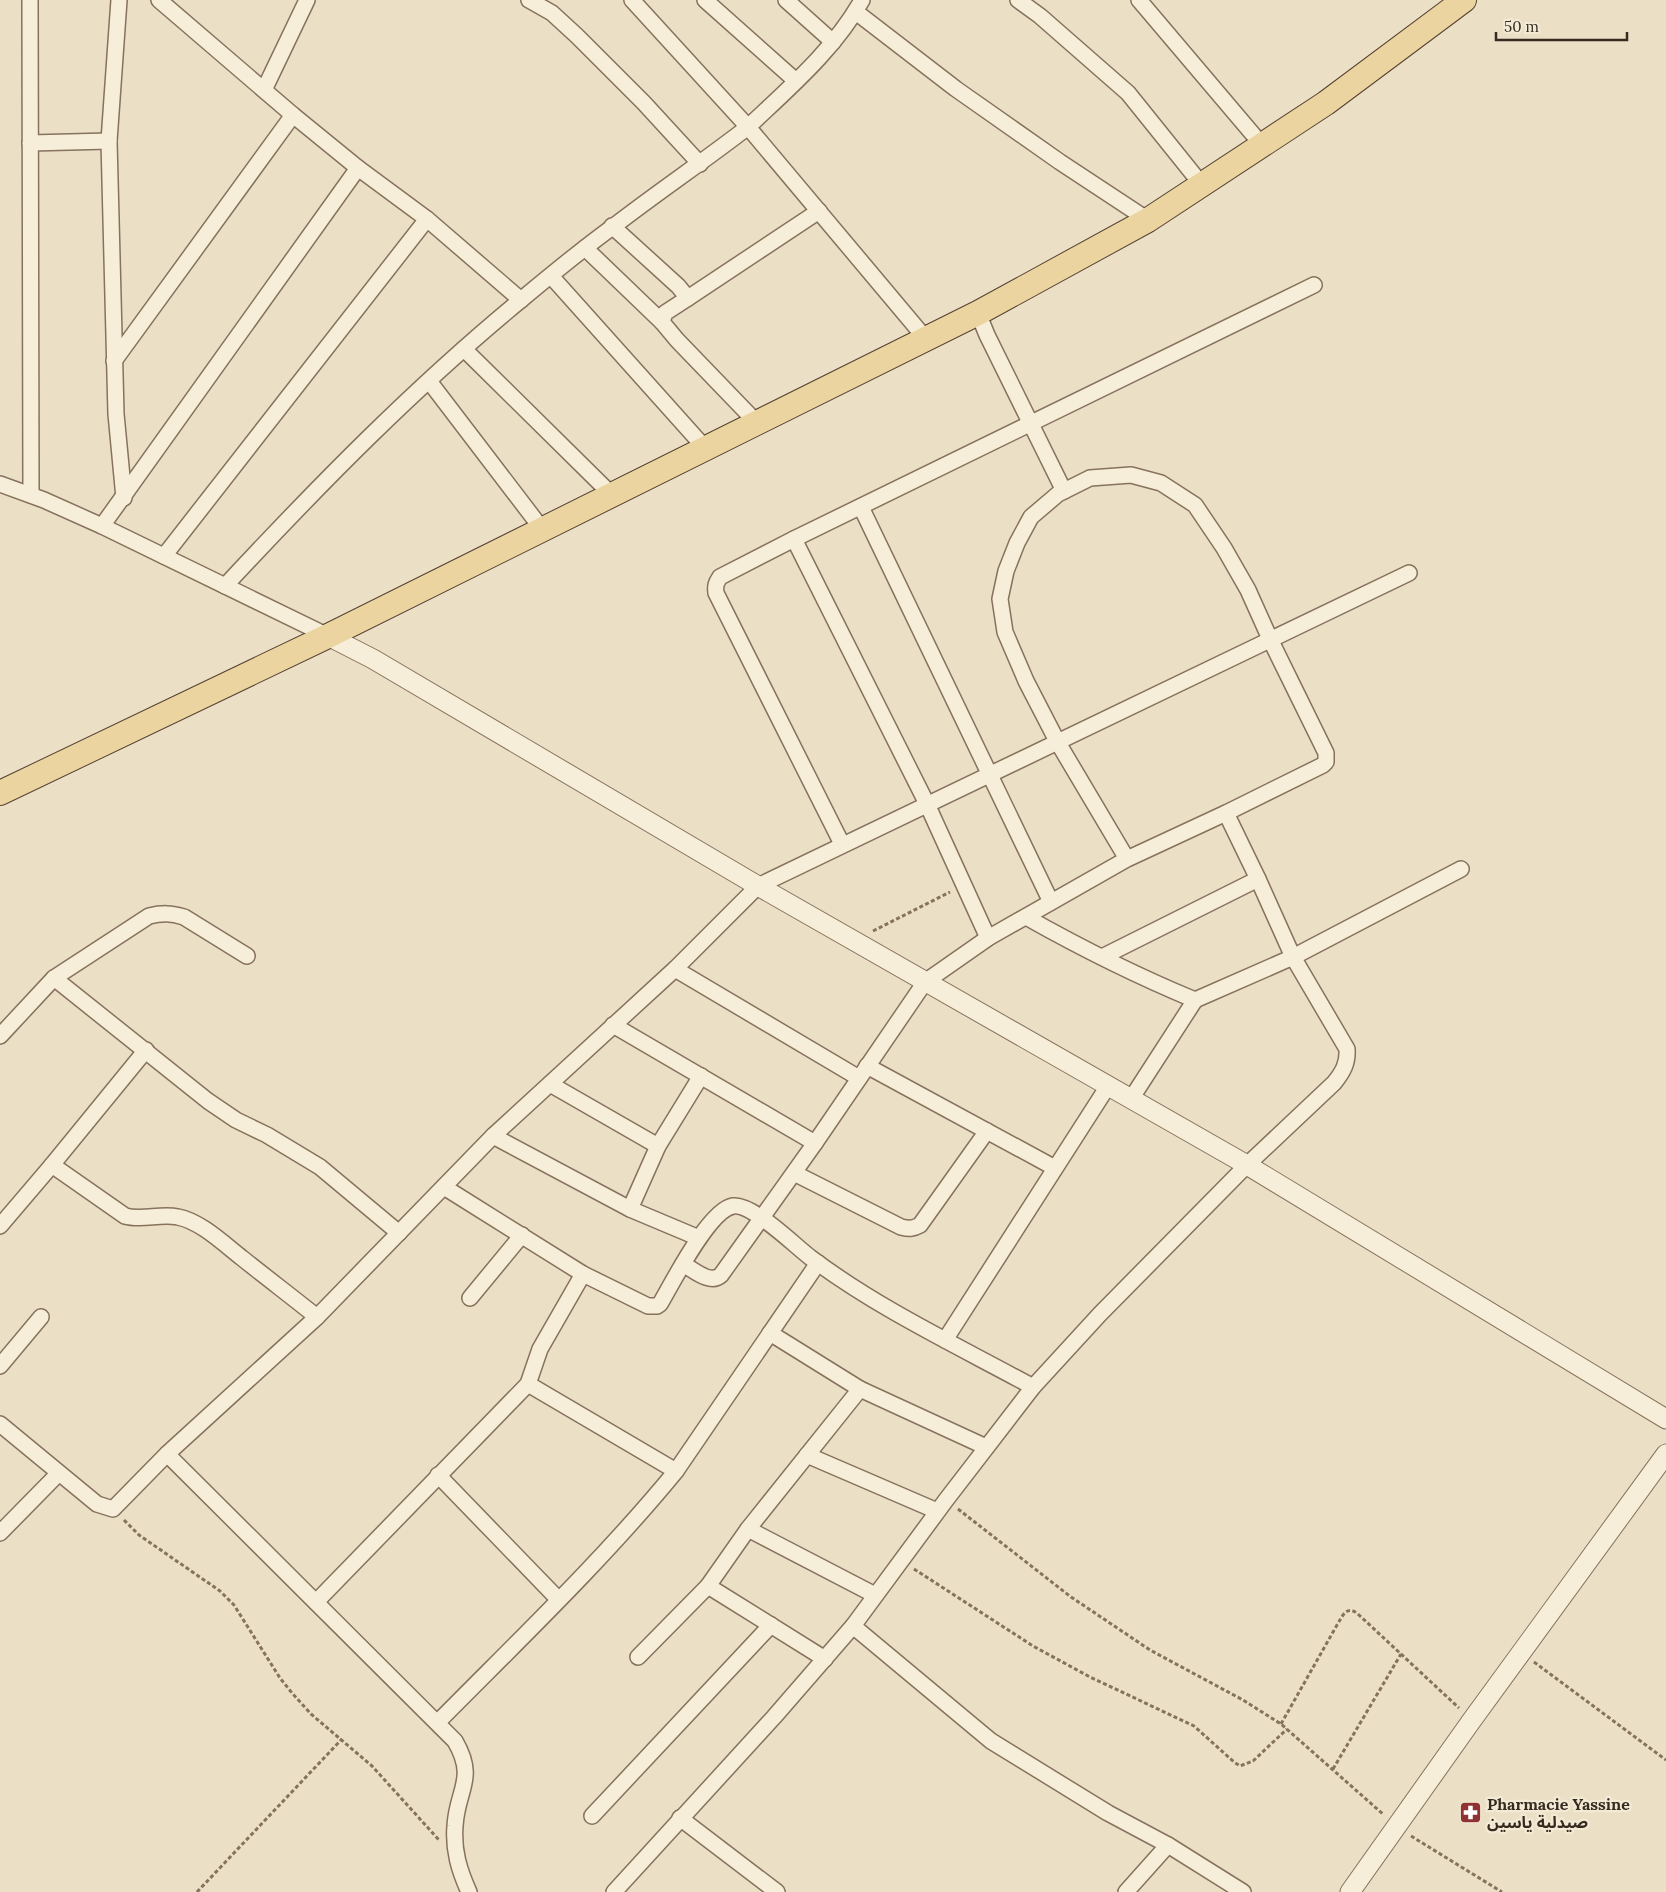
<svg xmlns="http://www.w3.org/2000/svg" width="1666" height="1892" font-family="Lora,'Noto Sans Arabic',serif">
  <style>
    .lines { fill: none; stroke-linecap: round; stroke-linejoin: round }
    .minor-casing { stroke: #86725d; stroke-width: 18 }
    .tertiary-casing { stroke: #86725d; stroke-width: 21 }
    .primary-casing { stroke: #544131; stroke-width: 26 }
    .path { stroke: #86725d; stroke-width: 3; stroke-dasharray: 4 2.5; stroke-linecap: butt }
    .minor { stroke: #f7eed9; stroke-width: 15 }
    .tertiary { stroke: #f7eed9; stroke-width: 19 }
    .primary { stroke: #ecd4a1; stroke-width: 24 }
    .labels { text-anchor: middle; stroke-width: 4.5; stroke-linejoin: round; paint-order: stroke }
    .poi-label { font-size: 16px; font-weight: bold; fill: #372b20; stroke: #f3ead5; text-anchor: start }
  </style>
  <rect width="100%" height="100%" fill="#ebe0c6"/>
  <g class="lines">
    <defs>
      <g id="minor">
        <path d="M30,0L31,495"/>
        <path d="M119,0L109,141L116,414L124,498"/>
        <path d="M159,0L293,115L358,168L427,219L521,300"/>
        <path d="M529,0L552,13L577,36L644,103L700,164"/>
        <path d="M632,0L748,127C789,88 834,50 862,0"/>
        <path d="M705,0L796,81"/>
        <path d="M786,0L833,42"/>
        <path d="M1018,0L1040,16L1128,93L1202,185"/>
        <path d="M1139,0L1262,145"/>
        <path d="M856,12L956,89L1060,162L1148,220"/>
        <path d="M264,90L307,0"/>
        <path d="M30,143L109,141"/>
        <path d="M612,226L678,286L688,298L819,211"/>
        <path d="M585,248L662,322"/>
        <path d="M551,276L705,448"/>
        <path d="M688,298L665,313L662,322L677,340L757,423"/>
        <path d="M978,313L987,335L1064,491"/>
        <path d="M464,349L612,495"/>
        <path d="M114,361L293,115"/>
        <path d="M429,381L542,529"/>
        <path d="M0,484L44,500L102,526L328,636"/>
        <path d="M861,507L1051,902"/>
        <path d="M102,526L358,168"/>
        <path d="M794,539L927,804L988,938"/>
        <path d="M164,556L427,219"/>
        <path d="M225,586C319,485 416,386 522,299C552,274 582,249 614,226C658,192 704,161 748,127L926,339"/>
        <path d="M842,844L716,593C715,586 716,583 720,577L794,539L1314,285"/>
        <path d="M1026,917C1081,948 1137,976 1195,1000L1293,957L1461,869"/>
        <path d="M1102,957L1258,879"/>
        <path d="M675,969L859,1078"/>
        <path d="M54,978L208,1101L236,1120L267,1135L320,1167L399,1233"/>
        <path d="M613,1025L815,1143"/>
        <path d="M0,1036L54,978L149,916C162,913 171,913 184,917L247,956"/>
        <path d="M867,1066L1055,1168"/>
        <path d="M550,1084L658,1146"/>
        <path d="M1131,1099L1195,1000"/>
        <path d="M493,1136L630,1209L699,1238"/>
        <path d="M52,1165L125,1216C143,1221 160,1213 178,1217C200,1221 224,1244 242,1258C267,1278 292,1297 317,1317"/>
        <path d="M794,1173L901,1227C909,1229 913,1229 920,1225L987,1131"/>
        <path d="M444,1187L583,1274L648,1306H657L660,1304C673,1282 709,1210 733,1206C752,1203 795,1246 811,1258C879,1309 958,1346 1033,1387"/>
        <path d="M630,1209L658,1146L701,1076"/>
        <path d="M0,1226L52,1165L146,1050"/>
        <path d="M683,1264C694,1270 710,1285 721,1275L815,1143L925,982L988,938L1127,859L1226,813L1323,765L1326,762V753L1270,639L1248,590L1224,548L1195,505L1161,483L1131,475L1090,478L1058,494L1031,517L1017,543L1006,571L1000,599L1005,632L1026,681L1057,741L1127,859"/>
        <path d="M470,1298L522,1235"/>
        <path d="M770,1333L860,1389L748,1529L708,1586L825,1659"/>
        <path d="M945,1340L1108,1086"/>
        <path d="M0,1366L41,1317"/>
        <path d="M860,1389L986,1447"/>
        <path d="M0,1424L97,1504L113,1509L167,1454L317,1317L493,1136L675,969L758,886L1409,573"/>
        <path d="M167,1454L455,1741C477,1779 457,1789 455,1826C453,1850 459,1870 469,1892"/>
        <path d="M807,1455L937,1511"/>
        <path d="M676,1471L818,1263"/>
        <path d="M438,1475L558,1599"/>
        <path d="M748,1529L875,1595"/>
        <path d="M0,1533L58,1474"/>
        <path d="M316,1602L528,1384L540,1349L583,1274"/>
        <path d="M853,1626L991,1741L1108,1813L1168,1845L1243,1892"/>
        <path d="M638,1657L708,1586"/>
        <path d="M438,1722C519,1640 603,1560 676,1471L528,1384"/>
        <path d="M592,1816L771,1625"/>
        <path d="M680,1818L777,1892"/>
        <path d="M614,1892L774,1717L853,1626L946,1500L1033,1387L1100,1314L1247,1165L1334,1083C1343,1072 1348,1063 1347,1049L1293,957L1258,879L1226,813"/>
        <path d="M1126,1892L1168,1845"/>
      </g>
      <g id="tertiary">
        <path d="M328,636L373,659L758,886L1247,1165L1666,1419"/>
        <path d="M1350,1892L1472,1720L1666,1454"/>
      </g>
      <path id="primary" d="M0,793L328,636L978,313L1148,220L1326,103L1464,0"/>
    </defs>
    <use href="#minor" class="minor-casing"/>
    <use href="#tertiary" class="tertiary-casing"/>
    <use href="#primary" class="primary-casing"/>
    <g class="path">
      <path d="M873,931L950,892"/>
      <path d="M958,1509L1071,1597L1150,1650L1243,1700L1281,1724L1384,1815"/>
      <path d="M124,1520L139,1535L220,1591L234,1605L280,1678L292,1693L311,1714L372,1766L439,1840"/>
      <path d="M914,1569L1033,1646L1090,1677L1194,1726L1234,1762L1240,1766L1253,1761L1287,1729"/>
      <path d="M1534,1662L1666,1760"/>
      <path d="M1281,1724L1337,1625C1343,1615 1347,1604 1359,1615L1459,1708"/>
      <path d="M1333,1769L1401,1654"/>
      <path d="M1411,1836L1502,1892"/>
      <path d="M197,1892L342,1739"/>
    </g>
    <use href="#minor" class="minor"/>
    <use href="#tertiary" class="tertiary"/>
    <use href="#primary" class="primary"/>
  </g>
  <defs>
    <symbol id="pharmacy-square" viewBox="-11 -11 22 22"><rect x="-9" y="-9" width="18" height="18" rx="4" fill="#903133" stroke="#f3ead5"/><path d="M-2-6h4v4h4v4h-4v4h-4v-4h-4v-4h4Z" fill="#fff"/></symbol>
  </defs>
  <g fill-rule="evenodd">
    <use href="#pharmacy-square" x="1458" y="1800" width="25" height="25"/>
  </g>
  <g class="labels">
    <g class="poi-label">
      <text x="1487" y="1810">Pharmacie Yassine<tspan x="1487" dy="18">صيدلية ياسين</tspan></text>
    </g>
  </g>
  <path d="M1496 32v8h131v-8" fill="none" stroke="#372b20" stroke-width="2.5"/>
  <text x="1504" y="32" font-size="15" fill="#372b20" stroke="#f3ead5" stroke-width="4" paint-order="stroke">50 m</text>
</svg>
